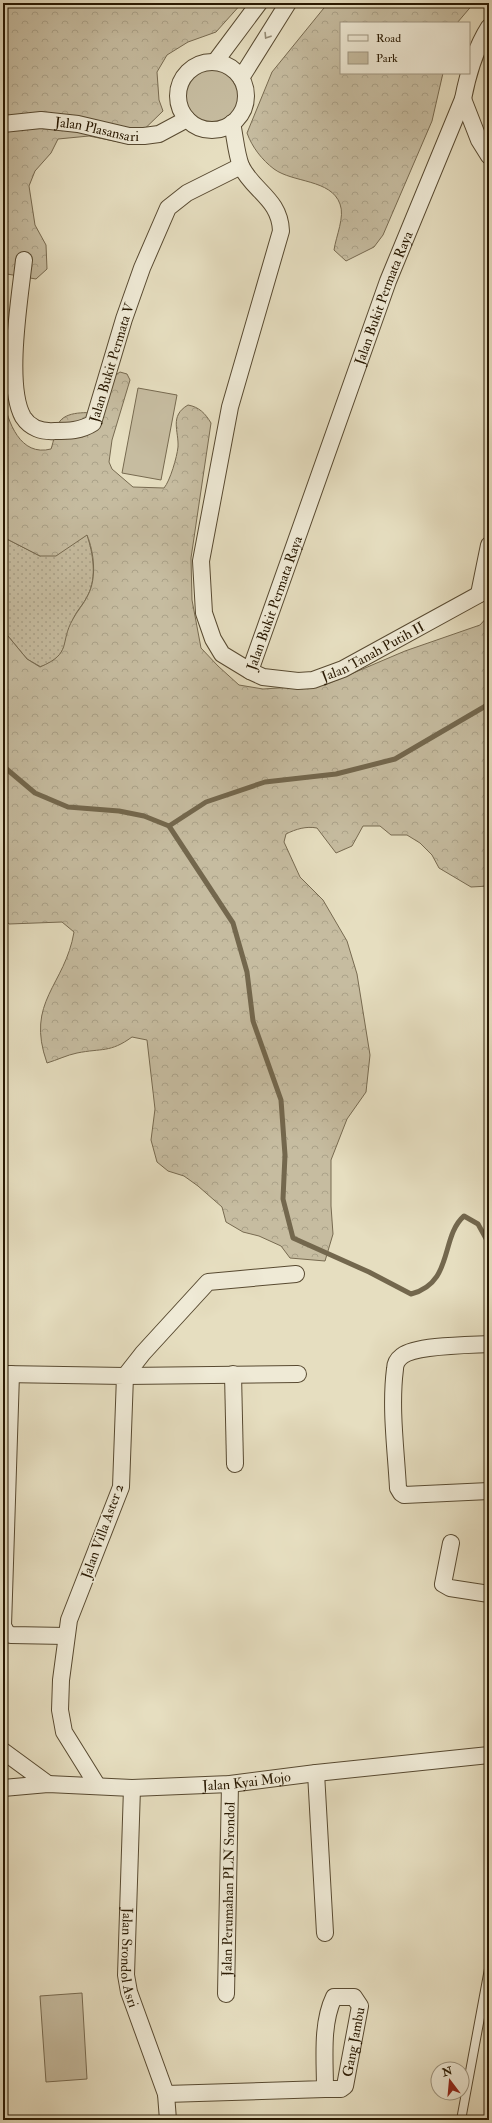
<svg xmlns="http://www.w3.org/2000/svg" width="492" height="2123" font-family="'IM FELL Double Pica',serif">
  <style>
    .grass { fill: url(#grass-dots); stroke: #776a50 }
    .forest { fill: url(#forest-crowns); stroke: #776a50 }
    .park { fill: #c6bca0; stroke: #776a50 }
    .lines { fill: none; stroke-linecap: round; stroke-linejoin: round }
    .stream { stroke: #73674d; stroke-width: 5 }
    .service-casing { stroke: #584a31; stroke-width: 10 }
    .minor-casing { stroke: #584a31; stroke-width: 18 }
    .service { stroke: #efead6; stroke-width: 8 }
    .minor { stroke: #efead6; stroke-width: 16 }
    .oneway { stroke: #958c76 }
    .labels { text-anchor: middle; stroke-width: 3.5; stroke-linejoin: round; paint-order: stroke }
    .street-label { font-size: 14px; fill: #281801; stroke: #efead6 }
  </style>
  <defs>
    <pattern id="grass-dots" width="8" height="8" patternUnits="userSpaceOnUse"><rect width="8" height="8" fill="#c6bca0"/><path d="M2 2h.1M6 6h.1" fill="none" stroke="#aaa188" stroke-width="1.8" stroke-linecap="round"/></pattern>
    <pattern id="forest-crowns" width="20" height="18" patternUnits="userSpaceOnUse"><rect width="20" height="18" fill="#c6bca0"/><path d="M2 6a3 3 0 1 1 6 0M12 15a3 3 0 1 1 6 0" fill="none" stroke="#aaa188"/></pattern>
  </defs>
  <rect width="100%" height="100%" fill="#e6dec0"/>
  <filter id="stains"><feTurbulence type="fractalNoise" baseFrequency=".005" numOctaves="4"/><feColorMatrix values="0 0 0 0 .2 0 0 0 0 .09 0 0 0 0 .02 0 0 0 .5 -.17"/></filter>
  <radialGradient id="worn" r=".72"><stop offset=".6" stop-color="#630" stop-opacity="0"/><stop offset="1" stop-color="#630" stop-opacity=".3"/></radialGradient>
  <path class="grass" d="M87,535C93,553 97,577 88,595C84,604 75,612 72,622C62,647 68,655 41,667L27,659L3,630V537L40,556Z"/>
  <g class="forest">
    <path d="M3,3H242L216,32L188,42L167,55L157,72L159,100L163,111L129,144L89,136L58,139L51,153L35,171L29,186L35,225L46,245L47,269L36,279L7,274L3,275Z"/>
    <path d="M328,3H474L457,23H341V73H443L432,121L383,235L374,247L346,261L334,250C336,236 345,217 340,204C331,179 293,183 274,169C262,160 252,147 247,133L272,72Z"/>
    <path d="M3,364C5,375 1,387 3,398C8,422 20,457 51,449C54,441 55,428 60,421C69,410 91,413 103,413L114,376L120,372L127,374L130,380L112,440L109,462L112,469L133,487L164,488C170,481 177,457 178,447C179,431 169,416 188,405C199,407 205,413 211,423L191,558L192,600L201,648L218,666L239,685L263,689L325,685L405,651L480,625L489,615V886L471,887L439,868L432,855L420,843L407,835H391L380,826H363L352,846L336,853L317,828C306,826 296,829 286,834L284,842L300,877L323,900L347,941L357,974L370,1055L366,1092L347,1119L331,1160V1206L333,1234L325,1261L290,1258L281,1246L259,1236L243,1232L226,1222L222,1207L198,1186L184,1176L168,1171L157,1162L151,1140L155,1109L147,1040L132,1037C110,1053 102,1048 77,1053C67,1055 57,1060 47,1063C25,1001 65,986 74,932L62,922L9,924L3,917V630L27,659L40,667C73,653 59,643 73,619C77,611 84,604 88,595C97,578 94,552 87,535L56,556H40L3,537Z"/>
  </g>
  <g class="park">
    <circle cx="212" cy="96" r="28"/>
    <path d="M138,388L177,395L161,480L122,473Z"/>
    <path d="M82,1993L87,2079L46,2082L40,1996Z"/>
  </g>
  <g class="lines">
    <g class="stream">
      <path d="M3,766L35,793L68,807L119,811L144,816L169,826L233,923L247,972L253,1021L281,1100L285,1155L283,1199L293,1238L369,1272L411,1294C454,1283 440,1237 464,1216L478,1224L489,1244"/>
      <path d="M169,826L206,802L265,782L336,774L395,759L489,704"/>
    </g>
    <defs>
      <path id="service" d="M461,2120L489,1969"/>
      <g id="minor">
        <path d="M215,62L259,3"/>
        <circle cx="212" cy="96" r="34"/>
        <path d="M241,78L288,3"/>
        <path d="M463,99L479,140L489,156"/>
        <path id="s1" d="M232,123C235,136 236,153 241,166C253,191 280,199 281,231L230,407L201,561L204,613L213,639L222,654L250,671L388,281L463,99C468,73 475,49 489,27"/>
        <path id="s2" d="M3,124L41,120L78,124L129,136H144L159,134L187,119"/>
        <path id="s3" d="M24,260C20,297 5,385 23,417C30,428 42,432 55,431C68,431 81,431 93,423L124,319L142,268L168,208L187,193L241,166"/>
        <path d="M479,594L489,545"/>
        <path id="s4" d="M250,671L263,677L298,681L313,680L343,669L489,589"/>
        <path d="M489,1344C470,1345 416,1345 402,1356C398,1359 395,1364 395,1369C390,1408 396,1450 398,1488L401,1493L404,1495L489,1491"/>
        <path d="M3,1374L125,1376L121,1487L69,1620L61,1680L60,1710L64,1732L97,1785"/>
        <path d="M11,1374L3,1626L7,1633L11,1635L66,1636"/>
        <path d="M233,1374L235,1464"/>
        <path d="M125,1376L143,1353L208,1282L296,1274"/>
        <path d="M125,1376L298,1374"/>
        <path d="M451,1543L443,1584L450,1588L489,1594"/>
        <path d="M3,1751L48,1784"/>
        <path d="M316,1773L325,1933"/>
        <path id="s5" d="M3,1788L48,1784L132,1788L230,1784L316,1773L489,1755"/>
        <path id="s6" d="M132,1788L126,1975L129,1992L166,2094L168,2120"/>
        <path id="s7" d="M226,1994L230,1784"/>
        <path id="s8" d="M166,2094L325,2089H341L345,2086L360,2006L354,1997H334C321,2024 325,2060 325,2089"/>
      </g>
    </defs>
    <use href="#service" class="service-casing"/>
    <use href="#minor" class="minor-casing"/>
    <use href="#service" class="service"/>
    <use href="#minor" class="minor"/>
  </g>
  <defs><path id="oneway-chevron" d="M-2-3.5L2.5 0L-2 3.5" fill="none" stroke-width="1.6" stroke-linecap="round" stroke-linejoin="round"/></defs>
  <use class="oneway" href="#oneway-chevron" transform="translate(267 36) rotate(122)"/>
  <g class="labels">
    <g class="street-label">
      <text dy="5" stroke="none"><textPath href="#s2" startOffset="95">Jalan Plasansari</textPath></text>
      <text dy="5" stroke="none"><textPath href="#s1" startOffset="988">Jalan Bukit Permata Raya</textPath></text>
      <text dy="5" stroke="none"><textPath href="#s3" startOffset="298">Jalan Bukit Permata V</textPath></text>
      <text dy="5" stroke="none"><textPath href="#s1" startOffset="664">Jalan Bukit Permata Raya</textPath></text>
      <text dy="5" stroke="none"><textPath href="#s4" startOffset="131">Jalan Tanah Putih II</textPath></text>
      <text transform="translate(102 1531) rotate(-70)" y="5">Jalan Villa Aster 2</text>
      <text dy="5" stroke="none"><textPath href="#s5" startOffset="244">Jalan Kyai Mojo</textPath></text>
      <text dy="5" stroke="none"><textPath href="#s7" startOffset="105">Jalan Perumahan PLN Srondol</textPath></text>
      <text dy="5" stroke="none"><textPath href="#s6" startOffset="170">Jalan Srondol Asri</textPath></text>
      <text dy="5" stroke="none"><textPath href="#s8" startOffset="225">Gang Jambu</textPath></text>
    </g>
  </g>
  <rect width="492" height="2123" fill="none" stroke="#e6dec0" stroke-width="16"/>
  <rect x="4" y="4" width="484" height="2115" fill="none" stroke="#281801" stroke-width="2"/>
  <rect x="8" y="8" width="476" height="2107" fill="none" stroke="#281801"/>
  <rect x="340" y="22" width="130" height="52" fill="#efead6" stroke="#9f9681"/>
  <rect x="348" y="35" width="20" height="6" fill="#efead6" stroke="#9f9681"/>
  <text x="376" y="42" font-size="12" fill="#281801">Road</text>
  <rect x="348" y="52" width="20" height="12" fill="#c6bca0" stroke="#9f9681"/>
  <text x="376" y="62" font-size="12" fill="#281801">Park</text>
  <g transform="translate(450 2081) rotate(344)"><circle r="19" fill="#efead6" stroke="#9f9681"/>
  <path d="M0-3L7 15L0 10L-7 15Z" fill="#8f2418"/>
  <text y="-6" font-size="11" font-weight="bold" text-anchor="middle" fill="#281801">N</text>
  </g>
  <rect width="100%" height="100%" filter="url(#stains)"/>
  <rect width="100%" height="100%" fill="url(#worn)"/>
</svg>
